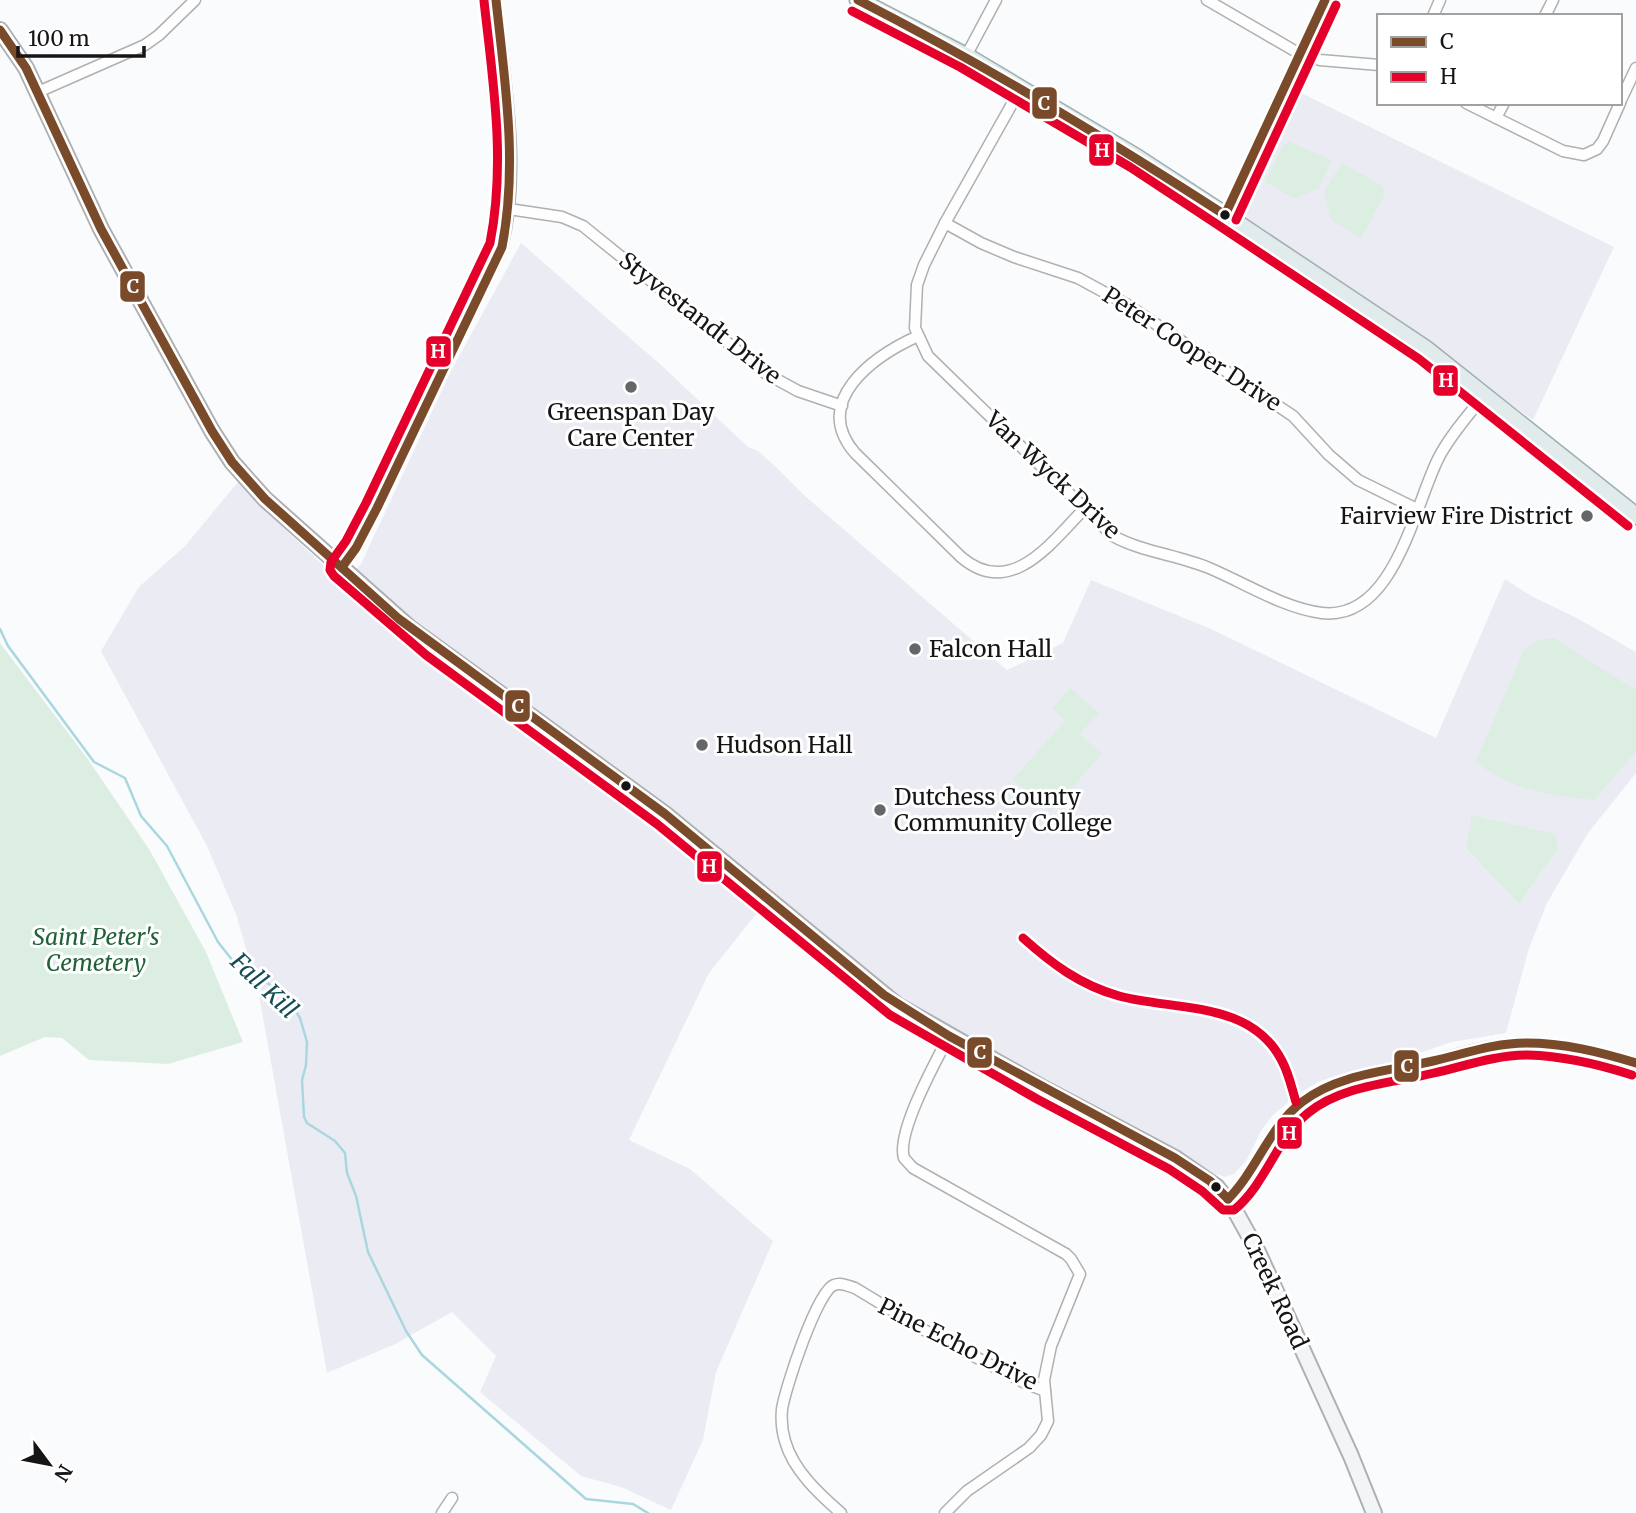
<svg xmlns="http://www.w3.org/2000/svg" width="1636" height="1513" font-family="Merriweather,serif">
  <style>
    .education { fill: #ebebf3 }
    .green { fill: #dceee2 }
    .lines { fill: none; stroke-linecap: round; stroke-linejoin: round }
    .stream { stroke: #aad7df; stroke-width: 2.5 }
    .street-casing { stroke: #afb0b1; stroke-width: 13 }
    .secondary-casing { stroke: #afb0b1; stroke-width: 18 }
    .primary-casing { stroke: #9fafb1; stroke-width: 19 }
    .street { stroke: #fefeff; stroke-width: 10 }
    .secondary { stroke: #f1f5f5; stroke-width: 14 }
    .primary { stroke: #e2ebec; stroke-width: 16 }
    .bus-1-casing { stroke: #fff; stroke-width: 14 }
    .bus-2-casing { stroke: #fff; stroke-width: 14 }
    .bus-1 { stroke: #7a4b2a; stroke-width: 9 }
    .bus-2 { stroke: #e4002b; stroke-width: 9 }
    .bus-dot { fill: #151516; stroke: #fff; stroke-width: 2.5 }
    .poi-dot { fill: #656667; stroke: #fff; stroke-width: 2.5 }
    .labels { text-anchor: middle; stroke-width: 6; stroke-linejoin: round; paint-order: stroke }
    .street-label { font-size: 23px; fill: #151516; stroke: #fff }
    .poi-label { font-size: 23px; fill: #151516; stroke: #fff; text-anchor: start }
    .park-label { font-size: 23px; font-style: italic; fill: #206238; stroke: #fff }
    .water-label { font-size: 24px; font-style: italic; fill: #154d56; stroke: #fff }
    .line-badge { stroke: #fff; stroke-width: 2.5 }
    .badge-label { font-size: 19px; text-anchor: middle; font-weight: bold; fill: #fff }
  </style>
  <rect width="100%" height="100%" fill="#fafbfd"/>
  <g class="education">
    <path d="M1299,92L1614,247L1533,420L1241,215Z"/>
    <path d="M521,243L661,365L748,447L758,451L775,466L805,496L1007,670L1063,643L1091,580L1211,629L1436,738L1505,579L1531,596L1575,617L1636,652V773L1588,833L1547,903L1529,948L1506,1033L1452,1042L1392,1062L1335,1076L1318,1082L1301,1092L1273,1115L1261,1131L1246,1161L1234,1174L1225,1177L1215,1174L1020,1068L899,998L772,894L709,973L629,1140L690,1169L773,1241L716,1372L703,1440L671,1510L621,1487L581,1476L480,1392L496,1356L452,1312L395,1344L327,1373L258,990L236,914L207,846L101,651L139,587L185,546L238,482L252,498L343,584L361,564L450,373Z"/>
  </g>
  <g class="green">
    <path d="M1290,142L1332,160L1319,188L1295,199L1265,182L1283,145Z"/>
    <path d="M1342,163L1383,186L1384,197L1361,238L1331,220L1324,191Z"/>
    <path d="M1554,638L1636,690V752L1594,800C1555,797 1506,789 1476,761L1524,650L1538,640Z"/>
    <path d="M0,643L87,758L149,849L206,952L243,1042L168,1064L89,1060L62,1038L45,1037L0,1056Z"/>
    <path d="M1070,688L1099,713L1080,734L1102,754L1050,812L1013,779L1065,721L1052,708Z"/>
    <path d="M1472,815L1555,834L1558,848L1519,904L1466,848Z"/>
  </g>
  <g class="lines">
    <path class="stream" d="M0,629L8,646L94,762L125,778L141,816L167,846L218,942L233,961L272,986L293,1007L300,1018L307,1042L306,1065L302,1080L304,1117L307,1123L335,1141L345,1153L347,1173L356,1196L368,1252L406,1331L422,1355L586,1499L633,1504L648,1513"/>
    <defs>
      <g id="street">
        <path d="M1207,0L1300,54L1320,60L1379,65"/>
        <path d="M1433,16L1440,0"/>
        <path d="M1545,16L1553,0"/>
        <path d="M966,56L996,0"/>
        <path d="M1021,88L945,223L924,265L917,285L915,328L928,356L1113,536C1142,552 1178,555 1209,568C1245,583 1283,608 1322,613C1394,621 1414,507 1438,459C1450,435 1469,415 1485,394"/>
        <path d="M38,92L145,45L159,35L195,0"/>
        <path d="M1620,102L1636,68"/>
        <path d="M1466,103L1563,151L1584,155L1597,149L1603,141L1620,103"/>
        <path d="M1496,118L1504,103"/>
        <path d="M509,209L562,217L583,226L765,373L798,391L842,406"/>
        <path d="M1225,215L1325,0"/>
        <path d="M945,223L981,243L1014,257L1078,278L1126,304L1293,416L1329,455L1358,480L1417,509"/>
        <path d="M918,336C874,356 810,401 855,453L961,557C1011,600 1052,542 1085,508"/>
        <path d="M342,567L356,548L377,508L502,247C522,169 504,79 496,0"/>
        <path d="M1228,1199C1259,1173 1268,1128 1302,1102C1334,1077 1393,1070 1433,1061C1464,1053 1494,1043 1526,1043C1563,1043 1601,1052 1636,1063"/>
        <path d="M442,1513L452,1498"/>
        <path d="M841,1513C819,1494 793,1470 785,1441C782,1431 781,1420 782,1409C785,1389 817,1291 834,1285C841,1282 848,1286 855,1288L926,1331L1025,1383L1045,1391"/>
        <path d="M945,1513L967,1491L1029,1448L1041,1435L1048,1421L1044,1380L1051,1346L1080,1274L1071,1259L1066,1254L913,1168L904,1158C896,1133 936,1061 949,1036"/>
      </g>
      <path id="secondary" d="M0,30L26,68L101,229L212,431L232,462L265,499L410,628L665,814L897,1005L1043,1088L1175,1158L1217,1187L1233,1207L1258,1252L1351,1456L1374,1513"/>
      <path id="primary" d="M858,0L966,56L1136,157L1225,215L1426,349L1636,516"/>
    </defs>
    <use href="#street" class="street-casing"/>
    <use href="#secondary" class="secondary-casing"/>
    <use href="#primary" class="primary-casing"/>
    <use href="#street" class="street"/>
    <use href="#secondary" class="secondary"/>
    <use href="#primary" class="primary"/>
    <defs>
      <g id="bus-1">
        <path d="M858,0C985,65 1106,138 1225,215"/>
        <path d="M0,30L26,68L101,229L212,431L232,462L265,499L399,619L665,814L884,995L949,1036L1175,1158L1210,1181L1228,1199"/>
        <path d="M1225,215L1325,0"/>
        <path d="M342,567L356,548L377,508L502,247C518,164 505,83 496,0"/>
        <path d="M1228,1199C1257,1170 1269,1127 1302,1102C1338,1074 1389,1071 1433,1061C1464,1054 1494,1043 1526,1043C1564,1043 1600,1052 1636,1063"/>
      </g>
      <g id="bus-2">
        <path d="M484,1C493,82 506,162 490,243L366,503L346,541L331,562L330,570L334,576L426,655L657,824L890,1015L1037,1099L1169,1169L1202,1191L1223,1210H1234C1266,1184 1276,1139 1308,1113C1342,1085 1393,1083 1434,1073C1465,1066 1495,1055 1528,1055C1564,1056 1598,1064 1632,1075"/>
        <path d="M852,11L960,67L1130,167L1218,225L1419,359L1628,526"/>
        <path d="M1236,220L1336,5"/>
        <path d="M1023,938C1052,964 1080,985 1119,996C1175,1011 1251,1000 1282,1061C1289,1074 1292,1089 1296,1102"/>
      </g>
    </defs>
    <use href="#bus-1" class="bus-1-casing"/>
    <use href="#bus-2" class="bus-2-casing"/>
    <use href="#bus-1" class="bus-1"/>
    <use href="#bus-2" class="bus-2"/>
  </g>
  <g class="bus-dot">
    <circle cx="1225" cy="215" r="6"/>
    <circle cx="626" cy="786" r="6"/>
    <circle cx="1216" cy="1187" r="6"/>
  </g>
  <g class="poi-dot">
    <circle cx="631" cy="387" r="7"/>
    <circle cx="1587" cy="516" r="7"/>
    <circle cx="915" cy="649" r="7"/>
    <circle cx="702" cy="745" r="7"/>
    <circle cx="880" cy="810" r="7"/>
  </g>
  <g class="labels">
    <g class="street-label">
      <text transform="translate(700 318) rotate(38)" y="8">Styvestandt Drive</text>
      <text transform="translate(1192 349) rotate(33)" y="8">Peter Cooper Drive</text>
      <text transform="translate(1053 475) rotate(43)" y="8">Van Wyck Drive</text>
      <text transform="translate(1275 1291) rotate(65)" y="8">Creek Road</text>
      <text transform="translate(958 1344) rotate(27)" y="8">Pine Echo Drive</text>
    </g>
    <g class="poi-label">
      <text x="631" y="420" text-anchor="middle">Greenspan Day<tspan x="631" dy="26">Care Center</tspan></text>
      <text x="1573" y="524" text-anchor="end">Fairview Fire District</text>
      <text x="929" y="657">Falcon Hall</text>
      <text x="716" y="753">Hudson Hall</text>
      <text x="894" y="805">Dutchess County<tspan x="894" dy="26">Community College</tspan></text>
    </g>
    <g class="park-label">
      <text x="96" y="945">Saint Peter's<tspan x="96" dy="26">Cemetery</tspan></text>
    </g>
    <g class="water-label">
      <text transform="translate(264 986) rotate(44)" y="8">Fall Kill</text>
    </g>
  </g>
  <g class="line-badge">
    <rect x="1031" y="86" width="27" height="34" rx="7" fill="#7a4b2a"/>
    <rect x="1088" y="133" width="27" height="34" rx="7" fill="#e4002b"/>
    <rect x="119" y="270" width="27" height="33" rx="7" fill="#7a4b2a"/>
    <rect x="425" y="335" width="27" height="33" rx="7" fill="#e4002b"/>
    <rect x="1432" y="364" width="27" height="33" rx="7" fill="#e4002b"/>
    <rect x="504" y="689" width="27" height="34" rx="7" fill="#7a4b2a"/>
    <rect x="696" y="850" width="27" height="33" rx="7" fill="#e4002b"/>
    <rect x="966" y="1036" width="27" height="33" rx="7" fill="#7a4b2a"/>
    <rect x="1393" y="1049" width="27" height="34" rx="7" fill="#7a4b2a"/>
    <rect x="1276" y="1116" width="27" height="34" rx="7" fill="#e4002b"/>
  </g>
  <g class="badge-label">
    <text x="1044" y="110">C</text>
    <text x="1102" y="157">H</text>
    <text x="133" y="293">C</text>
    <text x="438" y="358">H</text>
    <text x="1446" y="387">H</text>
    <text x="518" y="713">C</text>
    <text x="709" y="873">H</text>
    <text x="980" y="1059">C</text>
    <text x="1407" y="1073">C</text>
    <text x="1289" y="1140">H</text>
  </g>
  <rect x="1377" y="14" width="245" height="91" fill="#ffffff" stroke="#a1a1a2" stroke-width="2"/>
  <rect x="1391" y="37" width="35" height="10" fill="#7a4b2a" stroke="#a1a1a2" stroke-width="2"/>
  <text x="1440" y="49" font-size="21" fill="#151516">C</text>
  <rect x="1391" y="72" width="35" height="10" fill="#e4002b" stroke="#a1a1a2" stroke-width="2"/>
  <text x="1440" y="84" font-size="21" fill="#151516">H</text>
  <g transform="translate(49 1464) rotate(122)" stroke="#ffffff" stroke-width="5" paint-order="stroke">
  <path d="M0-5L12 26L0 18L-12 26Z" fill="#151516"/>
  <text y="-10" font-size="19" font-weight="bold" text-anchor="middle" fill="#151516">N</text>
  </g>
  <path d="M18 46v10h126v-10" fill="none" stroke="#151516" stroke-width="3.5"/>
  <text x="28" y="46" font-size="21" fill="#151516" stroke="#ffffff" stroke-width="5" paint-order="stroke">100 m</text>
</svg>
